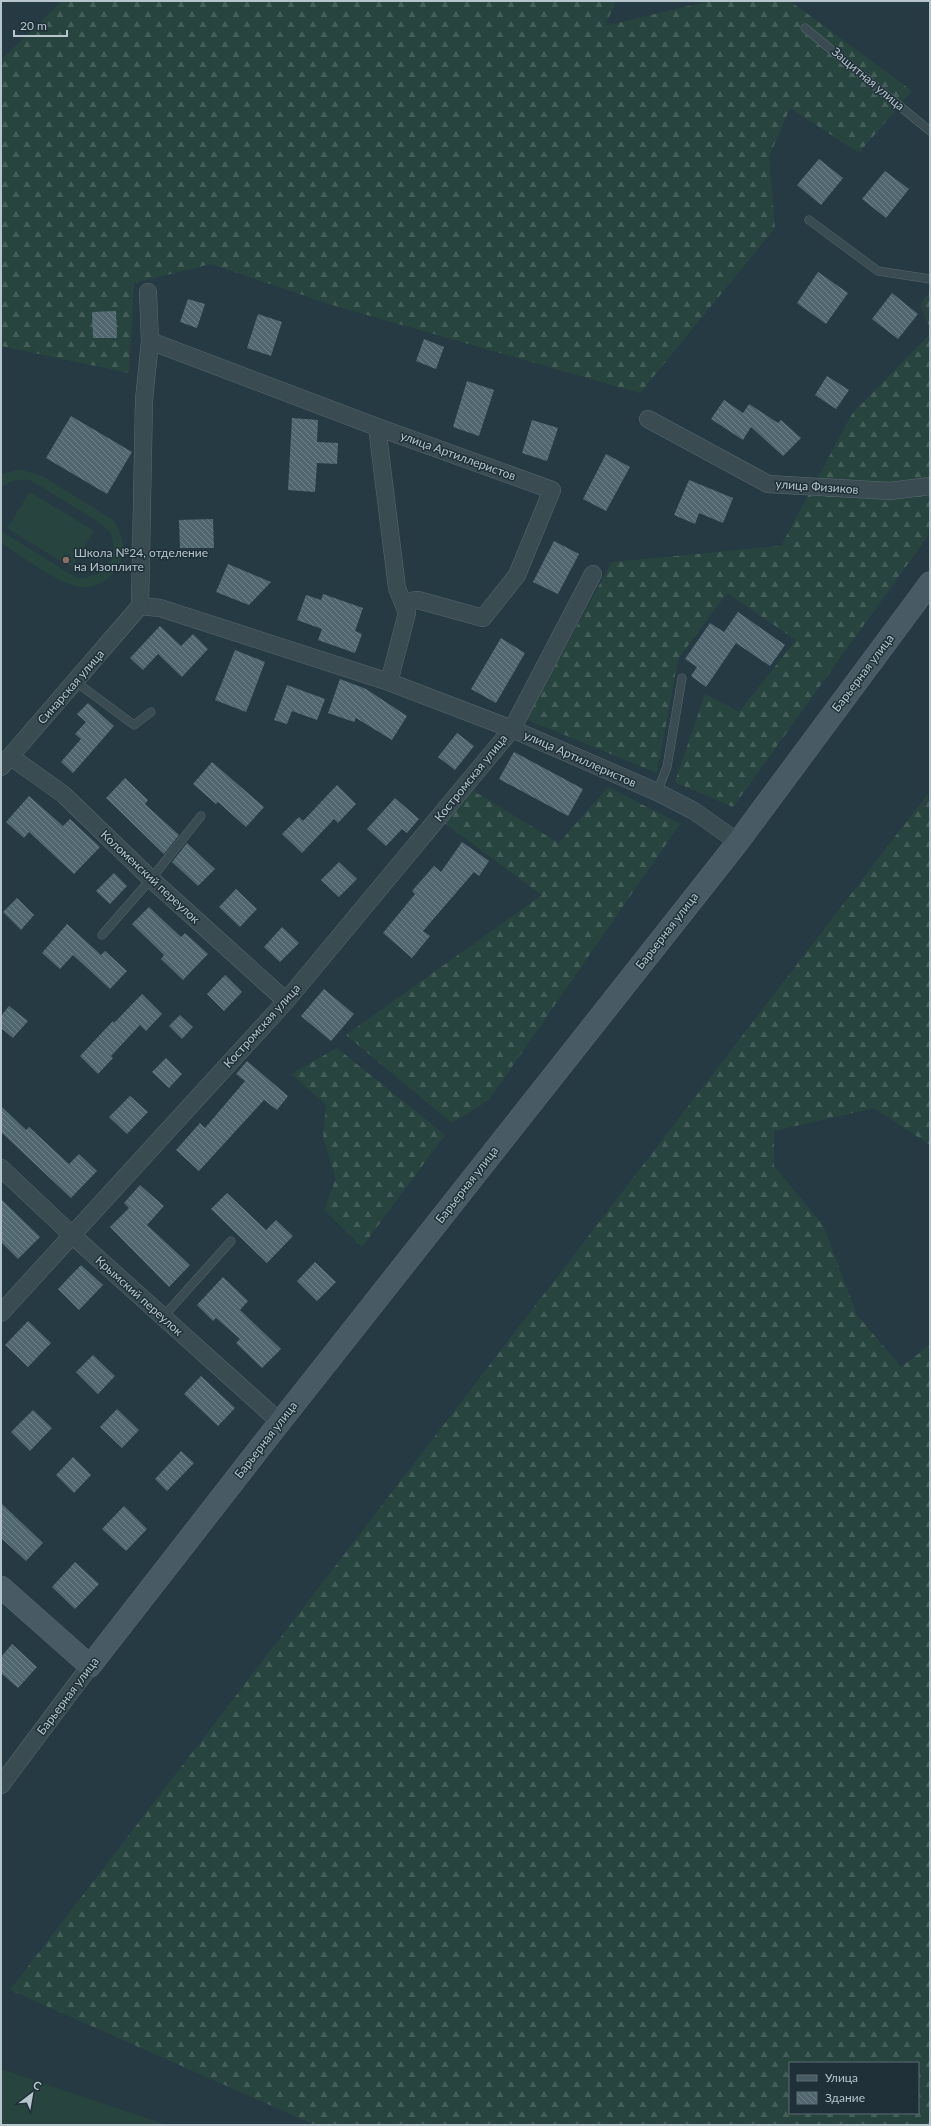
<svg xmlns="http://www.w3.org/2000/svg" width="931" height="2126" font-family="Lato,sans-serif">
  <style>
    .forest { fill: url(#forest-firs); fill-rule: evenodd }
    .garden { fill: #28443f }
    .building { fill: url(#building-back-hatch) }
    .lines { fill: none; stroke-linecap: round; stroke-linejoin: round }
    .lane-casing { stroke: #586870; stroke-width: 9 }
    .street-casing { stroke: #586870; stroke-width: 18 }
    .secondary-casing { stroke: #586870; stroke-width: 23 }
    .lane { stroke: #3a4b52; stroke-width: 8 }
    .street { stroke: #3a4b52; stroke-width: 17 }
    .secondary { stroke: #485b65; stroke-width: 22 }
    .education-dot { fill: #8d6e63; stroke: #1f3038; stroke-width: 1.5 }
    .labels { text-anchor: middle; stroke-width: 3; stroke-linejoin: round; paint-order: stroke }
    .street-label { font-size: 12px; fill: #b7c5cc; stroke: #1f3038 }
    .poi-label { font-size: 12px; fill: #b7c5cc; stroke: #1f3038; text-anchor: start }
  </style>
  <defs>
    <pattern id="forest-firs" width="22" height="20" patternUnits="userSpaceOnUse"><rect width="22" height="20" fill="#28443f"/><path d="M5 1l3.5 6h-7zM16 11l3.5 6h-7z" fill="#455e5a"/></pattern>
    <pattern id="building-back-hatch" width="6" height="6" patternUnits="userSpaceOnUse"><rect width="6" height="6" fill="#516770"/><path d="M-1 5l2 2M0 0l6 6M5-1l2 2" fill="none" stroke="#6f828a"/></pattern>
  </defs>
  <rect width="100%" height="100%" fill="#263a43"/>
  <g class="forest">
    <path d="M62,1H616L605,26L709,1H790L912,91L859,153L790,108L769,157L775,228L640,393L332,305L211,264L134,283L129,373L1,346V60Z"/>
    <path d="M930,291V328L920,305Z"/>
    <path d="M930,334V533L733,807L675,782L705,694L739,712L796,640L727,593L678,659L657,773L526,719L612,562L781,546L852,414Z"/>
    <path d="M608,787L680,824L489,1100L452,1123L346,1035L542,895L443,822L472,790L559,843Z"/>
    <path d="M930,791V1145L874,1108L774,1131V1166L823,1225L857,1315L901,1367L930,1345V2125H315L10,1990ZM790,2063H918V2113H790Z"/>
    <path d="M337,1048L445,1135L362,1247L324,1210L336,1178L323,1138L326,1105L291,1074Z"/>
  </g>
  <g class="garden">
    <path d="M22,470L42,476L113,520C122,533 127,548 120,563C112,581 91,592 72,585C52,579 20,555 1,543V531L75,577L83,578L98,574L105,570L113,556L114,549L111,533L99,522L30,480H14L1,487V475L12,471Z"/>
    <path d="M30,492L94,531L72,568L7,528Z"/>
    <path d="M1,2069L167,2125H1Z"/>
  </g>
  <g class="building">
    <path d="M819,159L843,178L821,205L797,185Z"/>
    <path d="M885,171L909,189L886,218L862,199Z"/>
    <path d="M818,272L848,293L826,324L797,303Z"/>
    <path d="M892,293L918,314L898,339L872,319Z"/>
    <path d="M188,299L205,304L197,328L180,322Z"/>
    <path d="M116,311L117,338H93L92,312Z"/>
    <path d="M258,314L282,322L271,356L247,348Z"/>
    <path d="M424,339L444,347L436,369L416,361Z"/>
    <path d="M827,376L849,390L836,409L815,395Z"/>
    <path d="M467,381L494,390L479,436L453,427Z"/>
    <path d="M724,400L743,413L749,404L778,423L781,420L801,438L783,456L751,427L743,440L711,419Z"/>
    <path d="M71,416L132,452L107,494L46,458Z"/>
    <path d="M292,418L318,420L317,442L338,443L337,464L317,463L315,492L288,490Z"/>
    <path d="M532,420L558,428L547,461L522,453Z"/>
    <path d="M606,454L630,467L606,511L583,499Z"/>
    <path d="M689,480L733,498L723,523L699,513L695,524L674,515Z"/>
    <path d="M213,519L214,548H180L179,520Z"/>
    <path d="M554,541L579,554L558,594L533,582Z"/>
    <path d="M228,564L271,582L249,605L216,592Z"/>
    <path d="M323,594L363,608L355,631L362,634L355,653L318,640L322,629L297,620L306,595L321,600Z"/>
    <path d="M738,612L785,645L770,666L736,643L706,687L691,676L697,667L685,659L710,623L724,632Z"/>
    <path d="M160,626L181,646L193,634L208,649L182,677L158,654L143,670L130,658Z"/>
    <path d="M501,638L525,653L496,703L471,689Z"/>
    <path d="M235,650L265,662L246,712L215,700Z"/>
    <path d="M340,679L366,689L407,716L392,740L356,718L354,722L328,713Z"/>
    <path d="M287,685L325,699L317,720L292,711L287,724L274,720Z"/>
    <path d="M88,703L114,726L73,773L61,762L81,739L75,734L86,722L77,714Z"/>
    <path d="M457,733L474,746L455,770L438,757Z"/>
    <path d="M514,752L583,789L568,816L499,779Z"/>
    <path d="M212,762L264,807L246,827L218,802L216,804L193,784Z"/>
    <path d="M125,778L148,800L145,804L179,835L164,854L106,798Z"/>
    <path d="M337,785L356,804L338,823L334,819L302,853L282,834L299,817L303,821Z"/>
    <path d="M29,796L63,826L70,819L100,847L74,874L29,832L24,838L6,822Z"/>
    <path d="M395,798L419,819L407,833L402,829L386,846L367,829Z"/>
    <path d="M462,842L489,861L479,876L474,872L423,931L430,936L412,958L383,933L415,894L412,891L434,866L441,872Z"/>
    <path d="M187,843L215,869L198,886L172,862Z"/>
    <path d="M339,862L357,879L339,897L321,880Z"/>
    <path d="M114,873L127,886L110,904L96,891Z"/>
    <path d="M236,889L257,909L240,927L219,907Z"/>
    <path d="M17,898L34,915L21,930L3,912Z"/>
    <path d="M149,907L181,937L185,933L208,954L183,980L161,959L164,955L132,924Z"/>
    <path d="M67,924L101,955L105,951L127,971L110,989L73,955L60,969L42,953Z"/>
    <path d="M282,927L299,943L280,962L264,947Z"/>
    <path d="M225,975L242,992L224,1011L207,994Z"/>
    <path d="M324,989L354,1014L331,1041L301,1016Z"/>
    <path d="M142,994L162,1014L146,1031L140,1025L111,1056L113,1058L98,1074L80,1056L113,1021L114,1023Z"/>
    <path d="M9,1006L28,1021L13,1038L1,1028V1016Z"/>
    <path d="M180,1015L193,1027L182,1039L169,1026Z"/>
    <path d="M166,1058L182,1074L169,1088L152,1072Z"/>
    <path d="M247,1061L288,1096L277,1110L264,1100L199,1171L176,1150L200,1123L205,1128L245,1081L236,1074Z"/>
    <path d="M130,1096L148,1112L127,1134L109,1117Z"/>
    <path d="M1,1106L26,1130L29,1127L69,1164L79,1154L97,1171L71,1198L1,1132Z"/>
    <path d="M140,1185L164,1206L147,1225L190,1265L169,1287L110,1227L129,1208L124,1203Z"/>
    <path d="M227,1193L266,1230L276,1220L293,1236L267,1263L211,1209Z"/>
    <path d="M1,1199L40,1237L18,1259L1,1242Z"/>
    <path d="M315,1262L336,1282L317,1301L297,1281Z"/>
    <path d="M81,1265L103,1285L79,1310L58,1289Z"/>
    <path d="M223,1277L248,1301L240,1310L281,1349L262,1368L236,1343L240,1339L216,1318L213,1321L197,1305Z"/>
    <path d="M28,1321L51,1343L28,1367L5,1345Z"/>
    <path d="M93,1355L115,1376L98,1394L76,1372Z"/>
    <path d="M201,1376L235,1408L218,1426L184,1394Z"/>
    <path d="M117,1409L139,1430L122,1448L100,1427Z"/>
    <path d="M33,1410L52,1428L30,1451L11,1432Z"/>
    <path d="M181,1451L194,1463L167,1491L155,1479Z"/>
    <path d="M73,1457L91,1475L74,1493L56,1475Z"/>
    <path d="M1,1503L43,1543L26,1561L1,1538Z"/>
    <path d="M124,1506L147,1529L126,1551L102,1529Z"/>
    <path d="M75,1562L99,1584L75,1609L52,1587Z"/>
    <path d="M12,1644L37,1667L18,1688L1,1673V1657Z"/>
  </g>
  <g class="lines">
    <defs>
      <g id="lane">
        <path d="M805,28L930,131"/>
        <path d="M809,220L878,271L930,279"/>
        <path d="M76,682L134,725L151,712"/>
        <path d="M657,792L667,767L682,678"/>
        <path d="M102,935L151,879L201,816"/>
        <path d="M163,1317L231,1241"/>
      </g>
      <g id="street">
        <path d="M150,341L377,427L552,490L517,575L483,618L418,600L403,602"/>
        <path d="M648,419L768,484L890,491L930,486"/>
        <path d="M377,427L397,588L407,613L389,682"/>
        <path d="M140,606L160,608L389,682L512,729L657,792L694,811L738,842"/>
        <path d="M140,606L144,400L150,341L148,292"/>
        <path d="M11,757L63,794L151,879L286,1001"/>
        <path d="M1,767L140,606"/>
        <path d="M1,1168L72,1235L280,1422"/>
        <path d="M1,1313L286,1001L512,729L593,574"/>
        <path d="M1,1785L90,1666"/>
      </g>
      <path id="secondary" d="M1,1587L90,1666L280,1422L738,842L930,583"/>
    </defs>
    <use href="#lane" class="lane-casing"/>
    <use href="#street" class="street-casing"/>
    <use href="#secondary" class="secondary-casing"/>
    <use href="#lane" class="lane"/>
    <use href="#street" class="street"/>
    <use href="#secondary" class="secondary"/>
  </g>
  <circle class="education-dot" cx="66" cy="560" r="4"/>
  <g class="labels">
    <g class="street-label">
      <text transform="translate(868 79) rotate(40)" y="4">Защитная улица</text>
      <text transform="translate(458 456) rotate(20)" y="4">улица Артиллеристов</text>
      <text transform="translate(817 487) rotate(4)" y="4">улица Физиков</text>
      <text transform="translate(863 673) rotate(-53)" y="4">Барьерная улица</text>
      <text transform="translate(71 687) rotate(-49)" y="4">Синарская улица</text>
      <text transform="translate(580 759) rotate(24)" y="4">улица Артиллеристов</text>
      <text transform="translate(471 778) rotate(-51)" y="4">Костромская улица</text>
      <text transform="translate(150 877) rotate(43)" y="4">Коломенский переулок</text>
      <text transform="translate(667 931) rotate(-52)" y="4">Барьерная улица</text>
      <text transform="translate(262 1026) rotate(-48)" y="4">Костромская улица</text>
      <text transform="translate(467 1185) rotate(-52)" y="4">Барьерная улица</text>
      <text transform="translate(139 1296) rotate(42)" y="4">Крымский переулок</text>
      <text transform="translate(266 1440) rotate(-52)" y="4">Барьерная улица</text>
      <text transform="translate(68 1696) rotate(-53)" y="4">Барьерная улица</text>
    </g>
    <g class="poi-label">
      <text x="74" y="557">Школа №24, отделение<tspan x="74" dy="14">на Изоплите</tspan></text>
    </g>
  </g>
  <rect width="931" height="2126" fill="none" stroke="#b7c5cc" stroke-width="4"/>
  <rect x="789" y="2062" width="130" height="52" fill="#1f3038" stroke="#5c6c73"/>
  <rect x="797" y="2075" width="20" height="6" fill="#485b65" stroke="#5c6c73"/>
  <text x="825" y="2082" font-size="12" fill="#b7c5cc">Улица</text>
  <rect x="797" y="2092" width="20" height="12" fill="url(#building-back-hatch)" stroke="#5c6c73"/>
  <text x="825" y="2102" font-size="12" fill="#b7c5cc">Здание</text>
  <g transform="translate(32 2094) rotate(31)" stroke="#1f3038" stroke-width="3" paint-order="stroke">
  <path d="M0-3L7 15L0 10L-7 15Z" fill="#b7c5cc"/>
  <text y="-6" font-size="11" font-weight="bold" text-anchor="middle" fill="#b7c5cc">С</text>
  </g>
  <path d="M14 30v6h53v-6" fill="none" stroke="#b7c5cc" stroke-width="2"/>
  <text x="20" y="30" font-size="12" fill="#b7c5cc" stroke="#1f3038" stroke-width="3" paint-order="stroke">20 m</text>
</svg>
